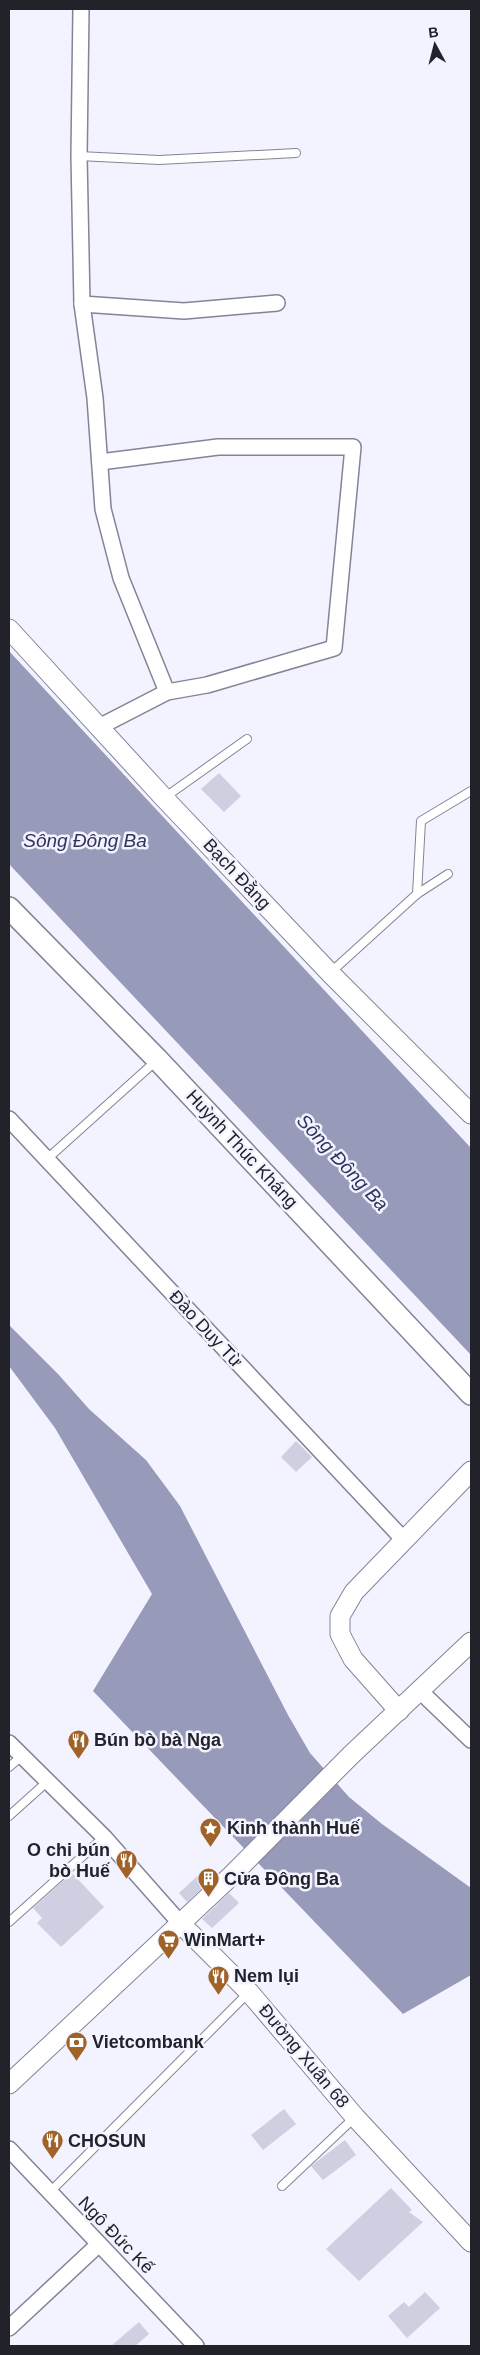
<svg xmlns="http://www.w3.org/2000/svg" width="480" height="2355" font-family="Helvetica,sans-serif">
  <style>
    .water { fill: #989ab9 }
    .building { fill: #ced0e2 }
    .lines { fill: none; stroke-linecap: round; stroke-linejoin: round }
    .service-casing { stroke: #838495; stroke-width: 10 }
    .minor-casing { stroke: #838495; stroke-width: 18 }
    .tertiary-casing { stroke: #838495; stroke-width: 21 }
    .secondary-casing { stroke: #838495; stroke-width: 24 }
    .service { stroke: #fff; stroke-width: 8 }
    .minor { stroke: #fff; stroke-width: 15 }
    .tertiary { stroke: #fff; stroke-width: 19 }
    .secondary { stroke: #fff; stroke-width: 21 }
    .labels { text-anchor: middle; stroke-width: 5; stroke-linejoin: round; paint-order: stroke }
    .street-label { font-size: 18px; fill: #22232a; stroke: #f2f3fe }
    .poi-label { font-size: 18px; font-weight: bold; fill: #22232a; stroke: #f2f3fe; text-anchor: start }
    .water-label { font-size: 19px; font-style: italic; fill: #32325e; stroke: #f2f3fe }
  </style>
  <rect width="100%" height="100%" fill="#f2f3fe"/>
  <g class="water">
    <path d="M9,651L471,1148V1355L9,864Z"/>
    <path d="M9,1325L58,1374L89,1409L146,1460L180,1506L288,1715L310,1753L349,1797L382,1824L471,1888V1975L403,2014L93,1691L152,1594L55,1428L9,1366Z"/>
  </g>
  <g class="building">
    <path d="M219,773L241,796L224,812L201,789Z"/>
    <path d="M296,1441L312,1457L296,1472L281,1457Z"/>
    <path d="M206,1868L214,1877L187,1902L179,1893Z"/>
    <path d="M72,1873L104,1907L61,1947L37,1923L42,1918L33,1908Z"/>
    <path d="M229,1893L239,1903L212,1928L202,1919Z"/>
    <path d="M284,2109L296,2124L263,2150L251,2135Z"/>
    <path d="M345,2140L356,2155L323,2180L311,2166Z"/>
    <path d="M391,2188L412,2210L409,2212L423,2222L359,2281L326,2249Z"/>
    <path d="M425,2292L440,2308L407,2338L388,2316L404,2302L409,2307Z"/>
    <path d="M139,2322L149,2334L135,2346H111Z"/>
  </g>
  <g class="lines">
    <defs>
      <g id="service">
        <path d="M79,156L159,160L296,153"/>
        <path d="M164,798L247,739"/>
        <path d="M417,894L421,821L471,791"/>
        <path d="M330,973L417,894L448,874"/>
        <path d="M47,1159L156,1061"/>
        <path d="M9,1767L22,1756"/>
        <path d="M9,1816L48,1781"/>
        <path d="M9,1922L104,1837"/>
        <path d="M282,2186L355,2117"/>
        <path d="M50,2192L249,1992"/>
      </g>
      <g id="minor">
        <path d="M81,9L79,156L82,304L95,398L103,509L121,578L167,692"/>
        <path d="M82,304L184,311L277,303"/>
        <path d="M99,727L167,692L207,685L334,648L353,447H218L100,462"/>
        <path d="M9,1119L404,1540"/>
        <path d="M420,1691L471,1740"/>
        <path d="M9,1743L104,1837L180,1923"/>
        <path d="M9,2149L196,2346"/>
        <path d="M9,2328L99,2244"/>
      </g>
      <g id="tertiary">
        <path d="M9,629L164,798L330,973L471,1114"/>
        <path d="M399,1711L353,1659L340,1634V1616L354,1592L471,1471"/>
        <path d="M180,1923L249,1992L355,2117L471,2242"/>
        <path d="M9,2084L231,1876L351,1755L471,1642"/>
      </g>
      <path id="secondary" d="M9,908L157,1059L471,1394"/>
    </defs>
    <use href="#service" class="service-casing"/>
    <use href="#minor" class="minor-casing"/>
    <use href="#tertiary" class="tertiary-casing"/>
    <use href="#secondary" class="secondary-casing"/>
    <use href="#service" class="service"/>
    <use href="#minor" class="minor"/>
    <use href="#tertiary" class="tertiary"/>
    <use href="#secondary" class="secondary"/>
  </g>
  <defs>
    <symbol id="restaurant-pin" viewBox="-11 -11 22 30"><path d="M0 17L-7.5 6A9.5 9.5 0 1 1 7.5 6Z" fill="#a06227" stroke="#f2f3fe"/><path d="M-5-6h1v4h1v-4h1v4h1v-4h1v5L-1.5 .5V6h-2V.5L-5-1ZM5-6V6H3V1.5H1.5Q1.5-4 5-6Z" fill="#fff"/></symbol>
    <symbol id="sight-pin" viewBox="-11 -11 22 30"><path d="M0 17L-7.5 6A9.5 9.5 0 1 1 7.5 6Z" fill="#a06227" stroke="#f2f3fe"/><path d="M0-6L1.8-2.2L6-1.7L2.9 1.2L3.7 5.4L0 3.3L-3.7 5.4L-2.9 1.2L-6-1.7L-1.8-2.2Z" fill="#fff"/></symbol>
    <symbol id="building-pin" viewBox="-11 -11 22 30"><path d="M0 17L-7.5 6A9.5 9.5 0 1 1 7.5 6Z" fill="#a06227" stroke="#f2f3fe"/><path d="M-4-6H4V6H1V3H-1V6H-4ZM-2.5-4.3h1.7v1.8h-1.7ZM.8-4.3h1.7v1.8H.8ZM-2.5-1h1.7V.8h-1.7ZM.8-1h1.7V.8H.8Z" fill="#fff"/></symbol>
    <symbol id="supermarket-pin" viewBox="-11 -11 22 30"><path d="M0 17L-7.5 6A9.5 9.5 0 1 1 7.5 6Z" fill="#a06227" stroke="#f2f3fe"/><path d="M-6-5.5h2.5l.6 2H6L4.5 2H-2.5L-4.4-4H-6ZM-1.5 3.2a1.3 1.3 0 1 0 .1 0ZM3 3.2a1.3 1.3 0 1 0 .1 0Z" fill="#fff"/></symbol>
    <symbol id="bank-pin" viewBox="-11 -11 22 30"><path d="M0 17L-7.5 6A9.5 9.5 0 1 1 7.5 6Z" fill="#a06227" stroke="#f2f3fe"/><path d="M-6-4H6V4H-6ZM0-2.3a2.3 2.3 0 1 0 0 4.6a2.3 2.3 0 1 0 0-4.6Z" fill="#fff"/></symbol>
  </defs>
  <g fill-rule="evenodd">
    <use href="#restaurant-pin" x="66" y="1728" width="25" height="34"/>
    <use href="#sight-pin" x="198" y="1816" width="25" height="34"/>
    <use href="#restaurant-pin" x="114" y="1848" width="25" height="34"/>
    <use href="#building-pin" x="196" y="1866" width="25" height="34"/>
    <use href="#supermarket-pin" x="156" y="1928" width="25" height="34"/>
    <use href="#restaurant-pin" x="206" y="1964" width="25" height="34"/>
    <use href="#bank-pin" x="64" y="2030" width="25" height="34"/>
    <use href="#restaurant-pin" x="40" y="2128" width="25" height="34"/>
  </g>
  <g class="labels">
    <g class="street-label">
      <text transform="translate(237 874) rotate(47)" y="6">Bạch Đằng</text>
      <text transform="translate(242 1149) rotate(47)" y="6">Huỳnh Thúc Kháng</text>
      <text transform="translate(206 1329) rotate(47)" y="6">Đào Duy Từ</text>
      <text transform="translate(304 2056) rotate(50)" y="6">Đường Xuân 68</text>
      <text transform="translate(116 2235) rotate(46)" y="6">Ngô Đức Kế</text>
    </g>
    <g class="poi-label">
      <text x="94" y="1746">Bún bò bà Nga</text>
      <text x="227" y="1834">Kinh thành Huế</text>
      <text x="110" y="1856" text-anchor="end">O chi bún<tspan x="110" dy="21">bò Huế</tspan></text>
      <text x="224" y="1885">Cửa Đông Ba</text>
      <text x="184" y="1946">WinMart+</text>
      <text x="234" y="1982">Nem lụi</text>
      <text x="92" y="2048">Vietcombank</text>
      <text x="68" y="2147">CHOSUN</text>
    </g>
    <g class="water-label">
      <text x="85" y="847">Sông Đông Ba</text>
      <text transform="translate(343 1162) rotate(47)" y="7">Sông Đông Ba</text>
    </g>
  </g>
  <rect width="480" height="2355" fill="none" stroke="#22232a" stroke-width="20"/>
  <g transform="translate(435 45) rotate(353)" stroke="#f2f3fe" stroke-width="4" paint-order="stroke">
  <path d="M0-4L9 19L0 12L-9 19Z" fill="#22232a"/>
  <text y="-8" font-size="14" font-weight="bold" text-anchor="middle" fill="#22232a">B</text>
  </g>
</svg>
